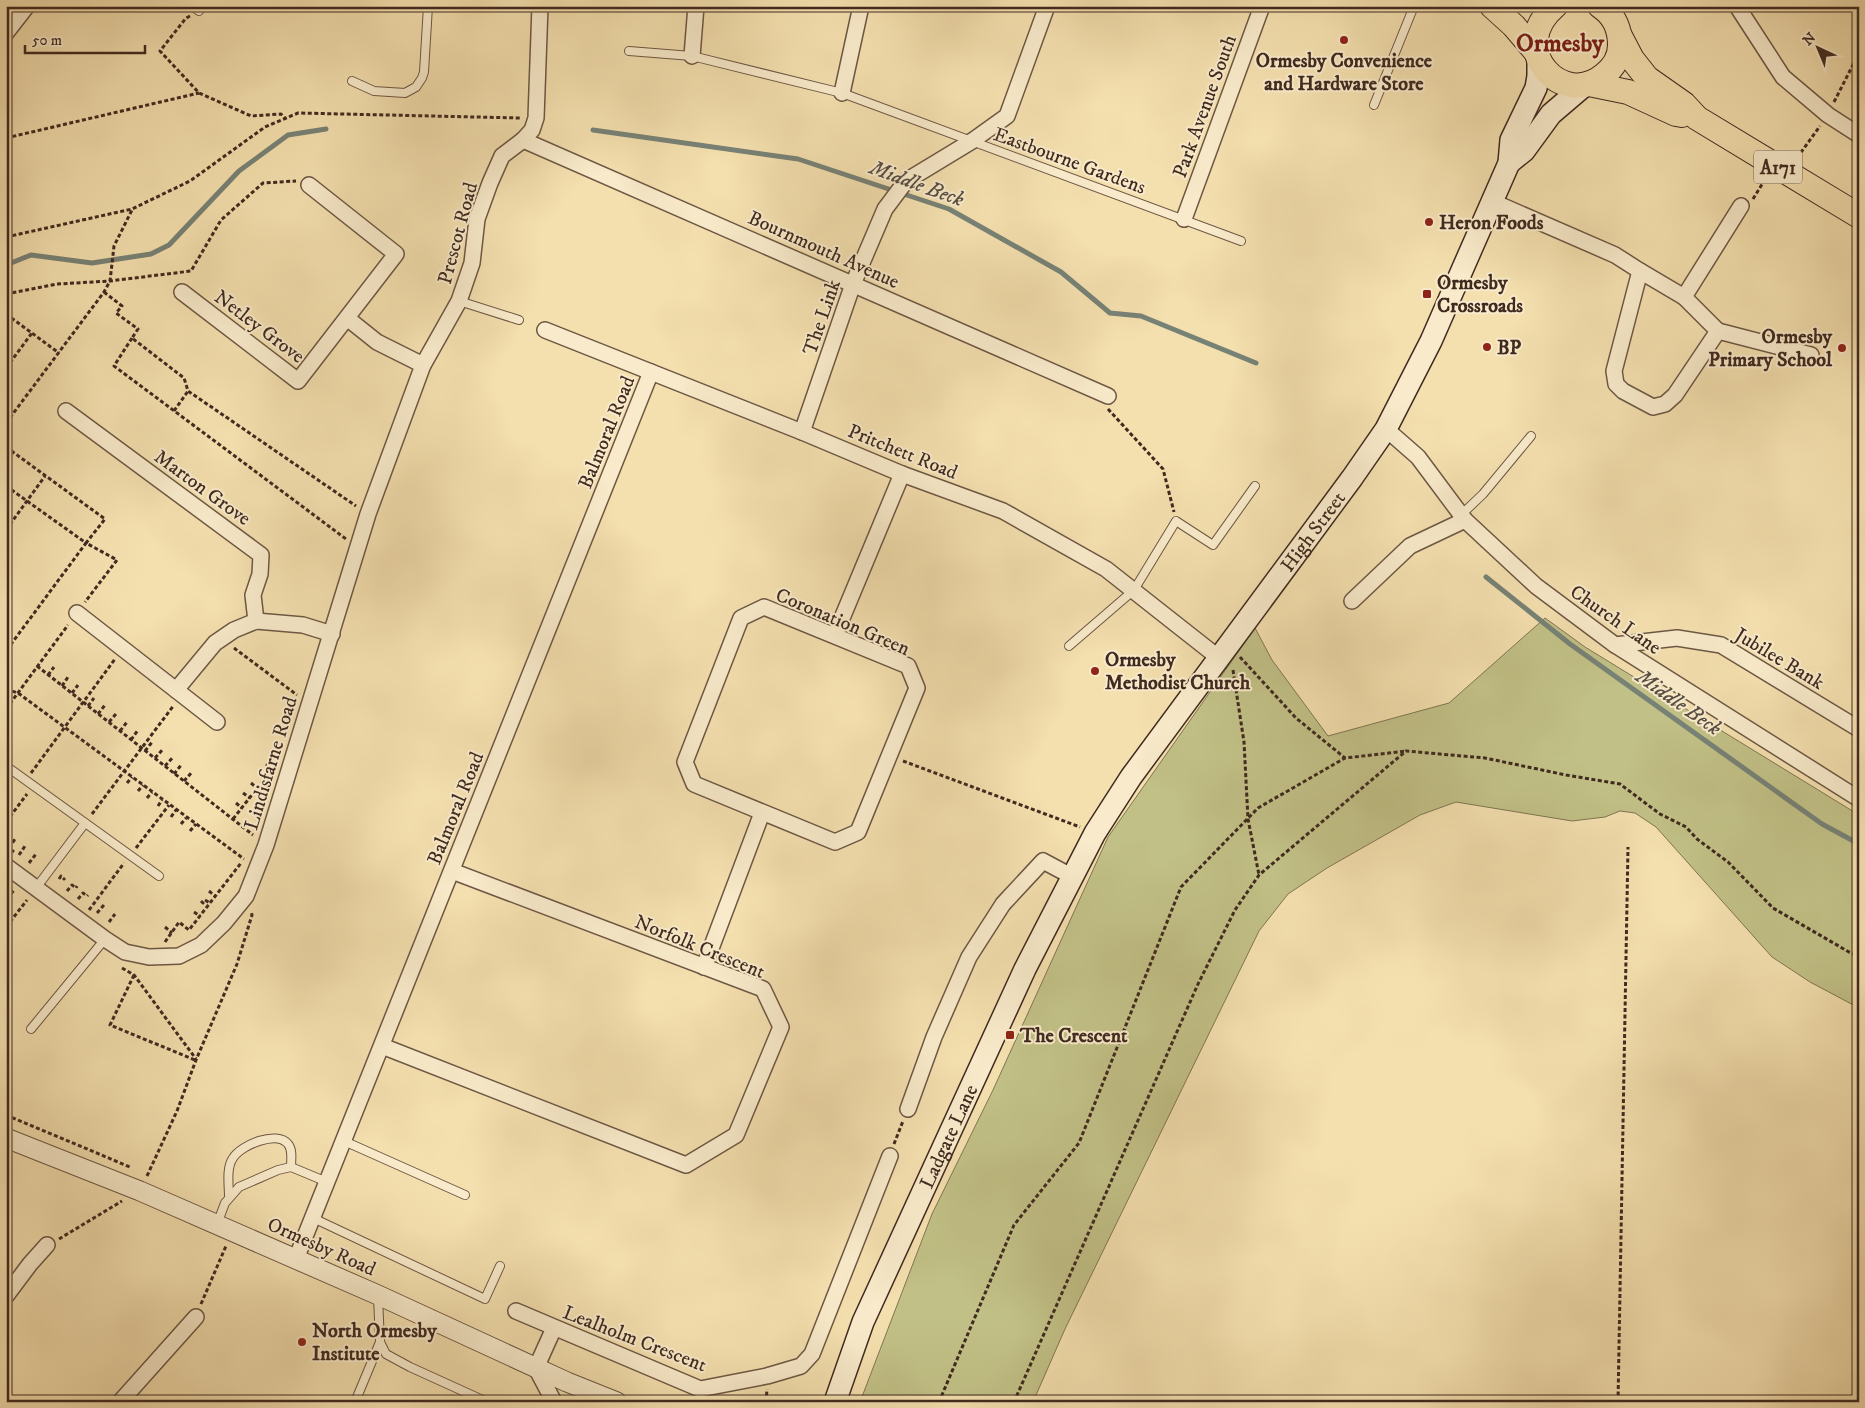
<svg xmlns="http://www.w3.org/2000/svg" width="1865" height="1408" font-family="'IM FELL DW Pica',serif">
  <style>
    .green { fill: #c1c086; stroke: #807553 }
    .lines { fill: none; stroke-linecap: round; stroke-linejoin: round }
    .stream { stroke: #778276; stroke-width: 5 }
    .service-casing { stroke: #6d5744; stroke-width: 10 }
    .minor-casing { stroke: #6d5744; stroke-width: 18 }
    .tertiary-casing { stroke: #6d5744; stroke-width: 21 }
    .secondary-casing { stroke: #402a20; stroke-width: 24 }
    .primary-casing { stroke: #402a20; stroke-width: 26 }
    .path { stroke: #402a20; stroke-width: 3; stroke-dasharray: 4 2.5; stroke-linecap: butt }
    .service { stroke: #f8eaca; stroke-width: 8 }
    .minor { stroke: #f8eaca; stroke-width: 15 }
    .tertiary { stroke: #f8eaca; stroke-width: 19 }
    .secondary { stroke: #f8eaca; stroke-width: 21 }
    .primary { stroke: #f4dfae; stroke-width: 24 }
    .poi-dot { fill: #8f2418; stroke: #f8eaca; stroke-width: 2 }
    .labels { text-anchor: middle; stroke-width: 4; stroke-linejoin: round; paint-order: stroke }
    .shield { fill: #f8eaca; stroke: #776453; stroke-width: 1 }
    .shield-label { font-size: 19px; font-weight: bold; fill: #402a20 }
    .poi-label { font-size: 20px; font-weight: bold; fill: #402a20; stroke: #f8eaca; text-anchor: start }
    .street-label { font-size: 20px; fill: #402a20; stroke: #f8eaca }
    .water-label { font-size: 21px; font-style: italic; fill: #574e44; stroke: #f8eaca }
    .district-label { font-size: 25px; font-weight: bold; fill: #7a1f14; stroke: #f8eaca }
  </style>
  <rect width="100%" height="100%" fill="#f4dfae"/>
  <filter id="stains"><feTurbulence type="fractalNoise" baseFrequency=".004" numOctaves="4"/><feColorMatrix values="0 0 0 0 .2 0 0 0 0 .09 0 0 0 0 .02 0 0 0 .5 -.17"/></filter>
  <radialGradient id="worn" r=".72"><stop offset=".6" stop-color="#630" stop-opacity="0"/><stop offset="1" stop-color="#630" stop-opacity=".3"/></radialGradient>
  <path class="green" d="M1545,618L1585,647L1859,815V1008L1810,982L1772,957L1656,827L1635,813L1620,811L1605,817L1572,821L1456,802L1420,815L1327,868L1288,894L1259,931L1065,1329L1033,1402H860L932,1214L993,1090L1108,837L1255,628L1272,660L1328,736L1449,703Z"/>
  <g class="lines">
    <g class="stream">
      <path d="M593,130L798,159L949,209L1061,272L1110,313L1141,316L1256,363"/>
      <path d="M6,265L31,255L92,263L151,254L169,245L239,171L288,135L326,129"/>
      <path d="M1486,577L1570,644L1822,824L1859,844"/>
    </g>
    <defs>
      <g id="service">
        <path d="M192,6L199,11L203,6"/>
        <path d="M629,51L692,56L842,93L1241,241"/>
        <path d="M352,81L374,91L405,93L416,87L422,78L424,72L428,6"/>
        <path d="M1374,105L1414,6"/>
        <path d="M459,301L519,320"/>
        <path d="M1462,514L1483,494L1531,436"/>
        <path d="M1069,646L1134,590L1176,521L1213,545L1255,486"/>
        <path d="M6,766L159,876"/>
        <path d="M36,888L85,823"/>
        <path d="M31,1029L105,939"/>
        <path d="M344,1141L465,1195"/>
        <path d="M229,1197C229,1185 226,1168 233,1158C241,1145 277,1130 288,1144C293,1150 291,1160 291,1167"/>
        <path d="M313,1218L485,1299L500,1266"/>
        <path d="M217,1224L225,1203L239,1187L278,1170L291,1167L327,1182"/>
        <path d="M378,1297L380,1342L386,1354L410,1367L487,1402"/>
        <path d="M355,1402L380,1342"/>
      </g>
      <g id="minor">
        <path d="M1737,6L1783,77L1828,115L1859,135"/>
        <path d="M6,33L27,6"/>
        <path d="M692,56L696,6"/>
        <path d="M842,93L861,6"/>
        <path d="M523,140L1108,396"/>
        <path d="M1491,201L1615,255L1640,271L1614,371L1616,384L1623,391L1653,407L1665,404L1675,395L1718,331L1684,297L1741,206"/>
        <path d="M1184,219L1262,6"/>
        <path d="M1640,271L1684,297"/>
        <path d="M182,292L298,381L396,254L309,185"/>
        <path d="M347,318L377,342L423,365"/>
        <path d="M545,330L802,432L902,474L1003,511L1106,569L1219,658"/>
        <path d="M1718,331L1811,355"/>
        <path d="M66,411L261,555L260,574L253,595L256,621"/>
        <path d="M1386,429L1418,457L1465,520L1536,586L1615,645L1859,799"/>
        <path d="M802,432L853,284L885,209L906,181L972,141L1007,116L1047,6"/>
        <path d="M1352,601L1410,546L1465,520"/>
        <path d="M764,607L908,666L917,688L858,832L835,842L694,784L685,762L741,618Z"/>
        <path d="M77,613L176,690L215,643L234,630L256,621L303,625L332,634"/>
        <path d="M835,635L902,474"/>
        <path d="M1615,645L1677,638L1721,645L1859,729"/>
        <path d="M176,690L217,722"/>
        <path d="M6,866L105,939L125,952L149,957L179,956L201,945L224,923L246,896L266,845L368,514L423,365L459,301L472,263L477,219L490,183L502,156L523,140L532,130L536,118L540,6"/>
        <path d="M704,967L762,813"/>
        <path d="M382,1046L686,1165L736,1135L781,1027L763,989L452,871"/>
        <path d="M908,1109L934,1037L969,957L1003,904L1043,861L1073,877"/>
        <path d="M296,1259L651,372"/>
        <path d="M6,1296L30,1264L47,1245"/>
        <path d="M516,1311L700,1389L767,1376L801,1366L812,1354L890,1156"/>
        <path d="M120,1402L196,1317"/>
        <path d="M554,1402L536,1368L554,1328"/>
      </g>
      <path id="tertiary" d="M6,1138L140,1191L378,1295L567,1382L617,1402"/>
      <g id="secondary">
        <path d="M1509,163L1524,151L1551,114L1585,85"/>
        <path id="s1" d="M835,1402L863,1322L1025,969L1095,833L1131,777L1352,478L1386,429L1431,341L1509,163L1511,140L1536,88L1538,76V58"/>
      </g>
      <g id="primary">
        <path d="M1492,6L1514,26L1536,52"/>
        <path d="M1555,6C1505,49 1563,110 1604,75C1613,68 1620,57 1620,45C1620,29 1614,15 1600,6"/>
        <path d="M1620,36L1632,59L1647,78L1684,104L1697,118L1859,216"/>
        <path d="M1589,84L1628,92L1676,114L1682,115"/>
      </g>
    </defs>
    <use href="#service" class="service-casing"/>
    <use href="#minor" class="minor-casing"/>
    <use href="#tertiary" class="tertiary-casing"/>
    <use href="#secondary" class="secondary-casing"/>
    <use href="#primary" class="primary-casing"/>
    <g class="path">
      <path d="M190,16L186,18L160,51L199,93L251,116L281,114L286,119"/>
      <path d="M1834,102L1859,53"/>
      <path d="M6,138L199,93"/>
      <path d="M1797,158L1820,126"/>
      <path d="M1753,199L1764,181"/>
      <path d="M6,237L132,209L190,181L265,127L298,113L520,118"/>
      <path d="M104,292L122,306L116,313L138,329L132,338L184,378L188,391L356,506"/>
      <path d="M6,294L57,284L110,281L191,271L221,220L263,183L296,181"/>
      <path d="M6,314L59,353"/>
      <path d="M132,338L114,366L346,539"/>
      <path d="M6,368L32,333"/>
      <path d="M1108,409L1163,469L1174,512"/>
      <path d="M174,411L188,391"/>
      <path d="M6,423L104,292L110,281L114,246L132,210"/>
      <path d="M6,447L105,519L86,543L117,560L85,602"/>
      <path d="M6,486L86,543L6,651"/>
      <path d="M6,530L45,476"/>
      <path d="M234,648L297,695"/>
      <path d="M1240,657L1296,718L1345,758"/>
      <path d="M37,666L253,835"/>
      <path d="M1233,670L1244,742L1248,819L1259,875"/>
      <path d="M48,675L54,667"/>
      <path d="M62,686L68,677"/>
      <path d="M6,689L18,693L244,859"/>
      <path d="M72,693L78,685"/>
      <path d="M88,706L94,698"/>
      <path d="M6,709L68,625"/>
      <path d="M98,714L105,705"/>
      <path d="M109,722L116,714"/>
      <path d="M120,731L127,722"/>
      <path d="M131,740L138,730"/>
      <path d="M145,751L153,741"/>
      <path d="M155,758L163,749"/>
      <path d="M903,761L1080,827"/>
      <path d="M266,764L272,769"/>
      <path d="M165,766L173,757"/>
      <path d="M31,773L115,659"/>
      <path d="M259,773L265,778"/>
      <path d="M174,774L182,764"/>
      <path d="M184,781L192,772"/>
      <path d="M127,783L132,777"/>
      <path d="M251,783L257,788"/>
      <path d="M138,791L143,785"/>
      <path d="M243,793L250,798"/>
      <path d="M147,798L152,792"/>
      <path d="M236,803L242,808"/>
      <path d="M158,806L162,800"/>
      <path d="M92,814L174,705"/>
      <path d="M171,817L176,810"/>
      <path d="M233,819L273,768"/>
      <path d="M6,822L27,794"/>
      <path d="M181,824L186,818"/>
      <path d="M190,831L196,824"/>
      <path d="M6,846L14,852"/>
      <path d="M9,848L15,839"/>
      <path d="M136,848L169,805"/>
      <path d="M19,855L25,846"/>
      <path d="M29,863L36,854"/>
      <path d="M59,879L61,876L64,879L65,878"/>
      <path d="M67,891L72,885L76,888L77,886"/>
      <path d="M209,891L215,896"/>
      <path d="M7,899L14,890"/>
      <path d="M78,899L83,893L87,896L88,895"/>
      <path d="M201,901L203,903L205,900L210,903"/>
      <path d="M89,910L124,863"/>
      <path d="M194,912L200,916"/>
      <path d="M97,913L104,905"/>
      <path d="M109,922L115,914"/>
      <path d="M6,927L27,900"/>
      <path d="M165,927L172,933"/>
      <path d="M165,942L179,922L189,930L241,863"/>
      <path d="M122,968L134,975L196,1059"/>
      <path d="M134,975L110,1025L195,1060"/>
      <path d="M6,1115L130,1167"/>
      <path d="M894,1144L903,1121"/>
      <path d="M147,1176L177,1111L196,1060L237,964L252,915L251,911"/>
      <path d="M59,1239L122,1201"/>
      <path d="M201,1304L226,1246"/>
      <path d="M766,1402L767,1389"/>
      <path d="M939,1402L1014,1225L1079,1143L1181,887L1258,808L1345,758L1406,751"/>
      <path d="M1014,1402L1198,984L1235,910L1259,875L1406,751L1485,758L1566,775L1620,784L1660,814L1686,827L1697,839L1728,862L1773,908L1849,952L1859,956"/>
      <path d="M1618,1402L1628,847"/>
    </g>
    <use href="#service" class="service"/>
    <use href="#minor" class="minor"/>
    <use href="#tertiary" class="tertiary"/>
    <use href="#secondary" class="secondary"/>
    <use href="#primary" class="primary"/>
  </g>
  <g class="poi-dot">
    <circle cx="1344" cy="40" r="5"/>
    <circle cx="1429" cy="222" r="5"/>
    <rect x="1422" y="289" width="10" height="10" rx="2.5"/>
    <circle cx="1487" cy="347" r="5"/>
    <circle cx="1842" cy="348" r="5"/>
    <circle cx="1095" cy="671" r="5"/>
    <rect x="1005" y="1030" width="10" height="10" rx="2.5"/>
    <circle cx="302" cy="1342" r="5"/>
  </g>
  <g class="labels">
    <rect class="shield" x="1754" y="150.5" width="48" height="33" rx="4"/>
    <g class="shield-label">
      <text x="1778" y="174">A171</text>
    </g>
    <g class="poi-label">
      <text x="1344" y="67" text-anchor="middle">Ormesby Convenience<tspan x="1344" dy="23">and Hardware Store</tspan></text>
      <text x="1439" y="229">Heron Foods</text>
      <text x="1437" y="289">Ormesby<tspan x="1437" dy="23">Crossroads</tspan></text>
      <text x="1832" y="343" text-anchor="end">Ormesby<tspan x="1832" dy="23">Primary School</tspan></text>
      <text x="1497" y="354">BP</text>
      <text x="1105" y="666">Ormesby<tspan x="1105" dy="23">Methodist Church</tspan></text>
      <text x="1020" y="1042">The Crescent</text>
      <text x="312" y="1337">North Ormesby<tspan x="312" dy="23">Institute</tspan></text>
    </g>
    <g class="street-label">
      <text transform="translate(1204 106) rotate(-70)" y="7">Park Avenue South</text>
      <text transform="translate(1070 160) rotate(20)" y="7">Eastbourne Gardens</text>
      <text transform="translate(457 233) rotate(-75)" y="7">Prescot Road</text>
      <text transform="translate(824 249) rotate(24)" y="7">Bournmouth Avenue</text>
      <text transform="translate(821 317) rotate(-71)" y="7">The Link</text>
      <text transform="translate(260 326) rotate(37)" y="7">Netley Grove</text>
      <text transform="translate(606 432) rotate(-68)" y="7">Balmoral Road</text>
      <text transform="translate(903 451) rotate(22)" y="7">Pritchett Road</text>
      <text transform="translate(203 487) rotate(36)" y="7">Marton Grove</text>
      <text dy="7" stroke="none"><textPath href="#s1" startOffset="998">High Street</textPath></text>
      <text transform="translate(1616 619) rotate(35)" y="7">Church Lane</text>
      <text transform="translate(843 621) rotate(23)" y="7">Coronation Green</text>
      <text transform="translate(1780 658) rotate(31)" y="7">Jubilee Bank</text>
      <text transform="translate(270 763) rotate(-73)" y="7">Lindisfarne Road</text>
      <text transform="translate(455 808) rotate(-68)" y="7">Balmoral Road</text>
      <text transform="translate(700 946) rotate(22)" y="7">Norfolk Crescent</text>
      <text dy="7" stroke="none"><textPath href="#s1" startOffset="289">Ladgate Lane</textPath></text>
      <text transform="translate(322 1246) rotate(24)" y="7">Ormesby Road</text>
      <text transform="translate(635 1338) rotate(21)" y="7">Lealholm Crescent</text>
    </g>
    <g class="water-label">
      <text transform="translate(917 183) rotate(20)" y="7">Middle Beck</text>
      <text transform="translate(1679 702) rotate(35)" y="7">Middle Beck</text>
    </g>
    <g class="district-label">
      <text x="1560" y="51">Ormesby</text>
    </g>
  </g>
  <rect width="1865" height="1408" fill="none" stroke="#f4dfae" stroke-width="25"/>
  <rect x="8" y="8" width="1850" height="1393" fill="none" stroke="#402a20" stroke-width="2.5"/>
  <rect x="12" y="12" width="1840" height="1383" fill="none" stroke="#402a20"/>
  <g transform="translate(1818 48) rotate(316)" stroke="#f8eaca" stroke-width="4" paint-order="stroke">
  <path d="M0-4L9 19L0 12L-9 19Z" fill="#402a20"/>
  <text y="-8" font-size="14" font-weight="bold" text-anchor="middle" fill="#402a20">N</text>
  </g>
  <path d="M25 45v8h120v-8" fill="none" stroke="#402a20" stroke-width="2.5"/>
  <text x="32" y="45" font-size="15" fill="#402a20" stroke="#f8eaca" stroke-width="4" paint-order="stroke">50 m</text>
  <rect width="100%" height="100%" filter="url(#stains)"/>
  <rect width="100%" height="100%" fill="url(#worn)"/>
</svg>
